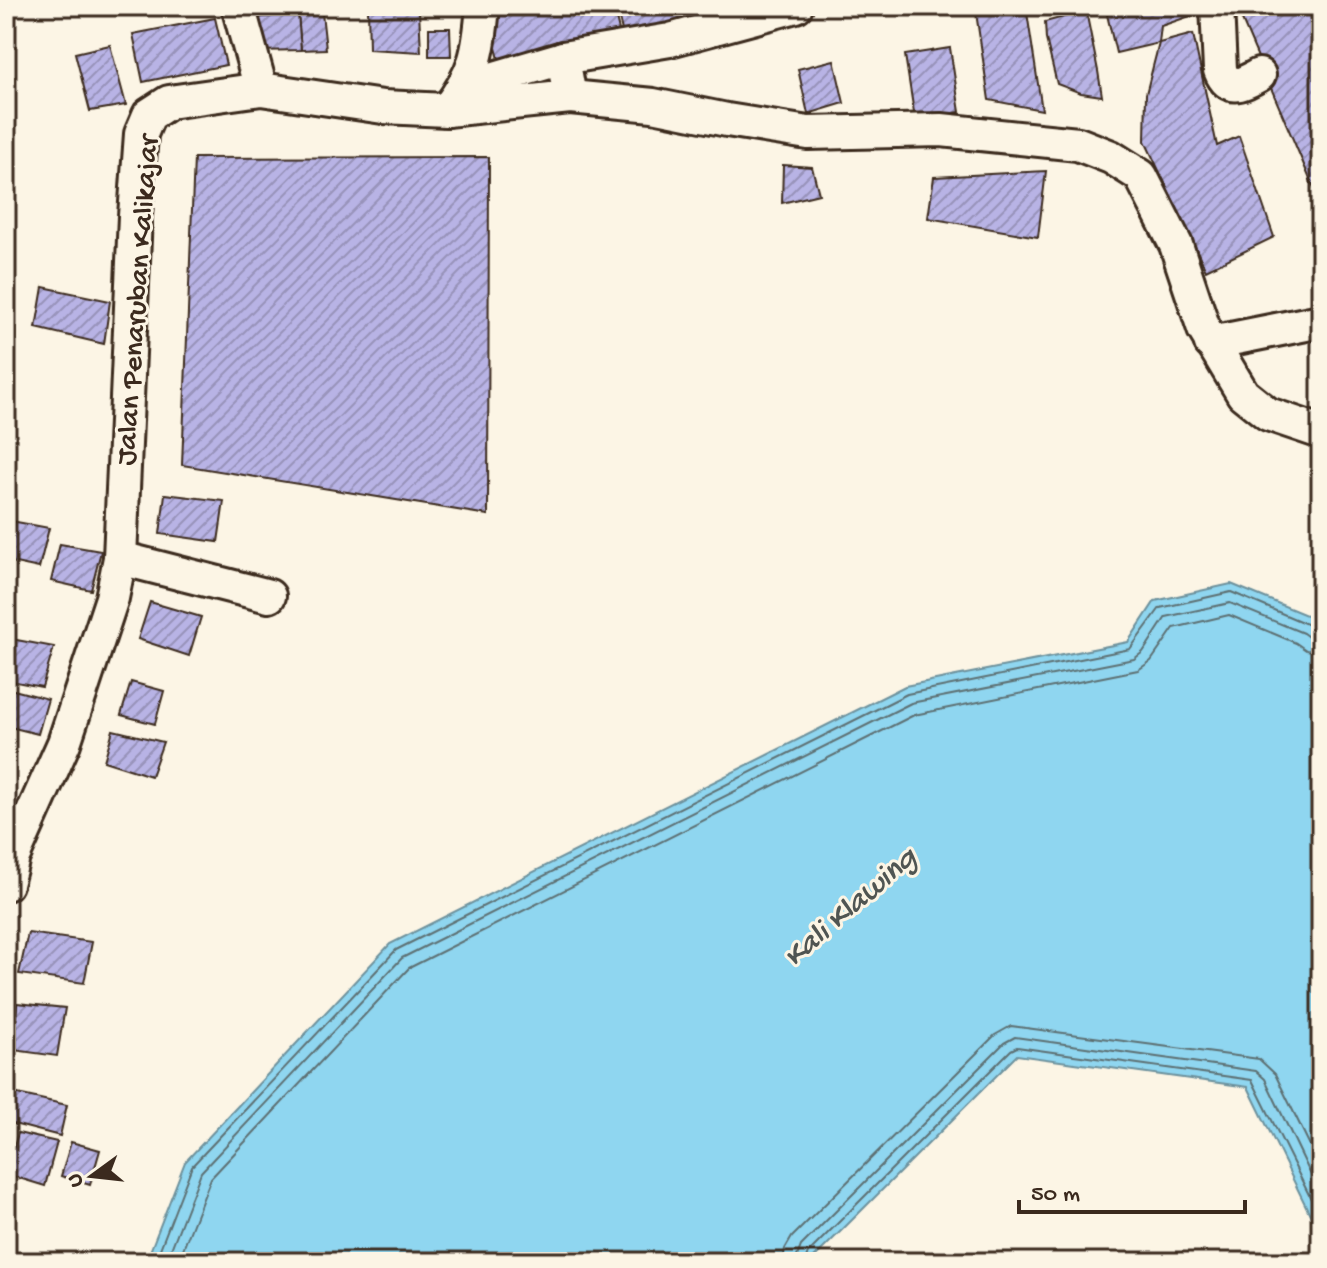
<svg xmlns="http://www.w3.org/2000/svg" width="1327" height="1268" font-family="'Gochi Hand',sans-serif">
  <style>
    .water { fill: #8fd6f0; stroke: #6d919c; stroke-width: 2 }
    .lines { fill: none; stroke-linecap: round; stroke-linejoin: round }
    .shore { stroke: #5d6f72; stroke-width: 2 }
    .building { fill: url(#building-hatch); stroke: #3b2a1e; stroke-width: 2 }
    .minor-casing { stroke: #3b2a1e; stroke-width: 38 }
    .minor { stroke: #fcf5e5; stroke-width: 32 }
    .labels { text-anchor: middle; stroke-width: 6; stroke-linejoin: round; paint-order: stroke }
    .street-label { font-size: 30px; fill: #3b2a1e; stroke: #fcf5e5 }
    .water-label { font-size: 32px; font-style: italic; fill: #505552; stroke: #fcf5e5 }
  </style>
  <defs>
    <pattern id="building-hatch" width="6" height="6" patternUnits="userSpaceOnUse" patternTransform="scale(2)"><rect width="6" height="6" fill="#b8b3e5"/><path d="M-1 1l2-2M0 6l6-6M5 7l2-2" fill="none" stroke="#9792b9"/></pattern>
  </defs>
  <rect width="100%" height="100%" fill="#fcf5e5"/>
  <filter id="ink" filterUnits="userSpaceOnUse"><feTurbulence type="fractalNoise" baseFrequency=".0125" numOctaves="2"/><feDisplacementMap in="SourceGraphic" scale="16" xChannelSelector="R" yChannelSelector="G"/><feConvolveMatrix kernelMatrix="1 2 1 2 8 2 1 2 1" color-interpolation-filters="sRGB"/></filter>
  <g filter="url(#ink)">
    <path class="water" d="M1231,584L1316,619L1321,630V1237L1248,1087L1017,1055L810,1262H146L185,1162L390,944L905,686L1128,642L1155,601Z"/>
    <g class="lines">
      <g class="shore">
        <path d="M155,1262L192,1166L396,950L907,694L1130,649L1160,608L1231,592L1321,630"/>
        <path d="M166,1262L201,1172L402,958L911,703L1134,659L1143,652L1166,617L1230,603L1303,633L1311,639L1321,640"/>
        <path d="M178,1262L211,1178L409,968L914,715L1138,670L1151,661L1174,628L1229,615L1296,643L1306,650L1321,652"/>
        <path d="M783,1262L785,1249L792,1237L995,1035L1011,1026L1259,1059L1275,1074L1321,1168"/>
        <path d="M795,1262L801,1246L1004,1043L1015,1037L1256,1071L1265,1079L1321,1196"/>
        <path d="M805,1262L808,1253L1011,1050L1017,1047L1252,1080L1321,1219"/>
      </g>
    </g>
    <g class="building">
      <path d="M500,6H613L621,39L520,63L499,59L486,10Z"/>
      <path d="M616,6H701L706,27L626,47Z"/>
      <path d="M706,6H766L708,14Z"/>
      <path d="M975,6H1026L1042,110L989,100Z"/>
      <path d="M1105,6H1203L1205,11L1161,26L1159,43L1116,53Z"/>
      <path d="M1236,6H1321V205Z"/>
      <path d="M368,8L419,10L421,52L369,49Z"/>
      <path d="M1086,11L1098,71L1102,96L1081,93L1057,84L1046,39L1045,22Z"/>
      <path d="M322,13L326,49L301,50L298,14Z"/>
      <path d="M298,14L301,50L256,51L252,18Z"/>
      <path d="M215,18L226,65L143,82L133,34Z"/>
      <path d="M429,28H450L451,56H429Z"/>
      <path d="M1193,34L1217,146L1239,136L1274,237L1206,270L1145,141L1146,94L1159,43Z"/>
      <path d="M110,45L126,105L90,111L75,53Z"/>
      <path d="M950,48L960,112L915,119L905,55Z"/>
      <path d="M834,60L844,103L808,114L798,69Z"/>
      <path d="M489,157L488,515L182,465L194,158Z"/>
      <path d="M783,165L812,167L819,194L782,203Z"/>
      <path d="M1046,171L1038,237L928,218L934,177Z"/>
      <path d="M43,287L110,301L104,344L36,328Z"/>
      <path d="M165,494L224,501L218,542L160,534Z"/>
      <path d="M6,520L49,528L39,568L6,561Z"/>
      <path d="M60,544L101,551L91,590L51,581Z"/>
      <path d="M150,602L201,617L189,656L138,639Z"/>
      <path d="M6,638L54,647L42,687L6,680Z"/>
      <path d="M131,682L164,691L155,724L121,715Z"/>
      <path d="M6,688L48,699L38,734L6,726Z"/>
      <path d="M113,730L163,742L151,776L104,761Z"/>
      <path d="M28,933L92,942L84,983L19,974Z"/>
      <path d="M17,1003L65,1008L57,1056L13,1050Z"/>
      <path d="M13,1093L67,1105L60,1136L6,1122Z"/>
      <path d="M18,1133L57,1142L45,1186L6,1174Z"/>
      <path d="M71,1142L100,1150L90,1185L61,1176Z"/>
    </g>
    <g class="lines">
      <defs>
        <g id="minor">
          <path d="M238,6L261,89"/>
          <path d="M1217,6L1220,70C1229,93 1242,84 1259,75"/>
          <path d="M464,87L563,58"/>
          <path d="M570,97L563,58L670,40L796,6"/>
          <path d="M447,110L570,97L653,105L727,120L808,133L941,130L1078,144L1111,157L1141,176L1176,245L1204,329L1243,394L1268,414L1321,432"/>
          <path d="M1211,343L1321,321"/>
          <path d="M120,558L269,596"/>
          <path d="M6,884L13,857L64,743L112,598L120,558L135,216L141,134L149,115L169,102L261,89L383,107L447,110C476,72 479,53 483,6"/>
        </g>
      </defs>
      <use href="#minor" class="minor-casing"/>
      <use href="#minor" class="minor"/>
    </g>
  </g>
  <g class="labels">
    <g class="street-label">
      <text transform="translate(135 300) rotate(-86)" y="10">Jalan Penaruban Kalikajar</text>
    </g>
    <g class="water-label">
      <text transform="translate(848 905) rotate(-41)" y="11">Kali Klawing</text>
    </g>
  </g>
  <rect width="1327" height="1268" fill="none" stroke="#fcf5e5" stroke-width="32"/>
  <rect x="16" y="16" width="1295" height="1236" fill="none" stroke="#3b2a1e" stroke-width="3" filter="url(#ink)"/>
  <g transform="translate(92 1176) rotate(255)" stroke="#fcf5e5" stroke-width="6" paint-order="stroke">
  <path d="M0-6L14 30L0 20L-14 30Z" fill="#3b2a1e"/>
  <text y="-12" font-size="22" font-weight="bold" text-anchor="middle" fill="#3b2a1e">U</text>
  </g>
  <path d="M1019 1200v12h226v-12" fill="none" stroke="#3b2a1e" stroke-width="4"/>
  <text x="1031" y="1200" font-size="24" fill="#3b2a1e" stroke="#fcf5e5" stroke-width="6" paint-order="stroke">50 m</text>
</svg>
